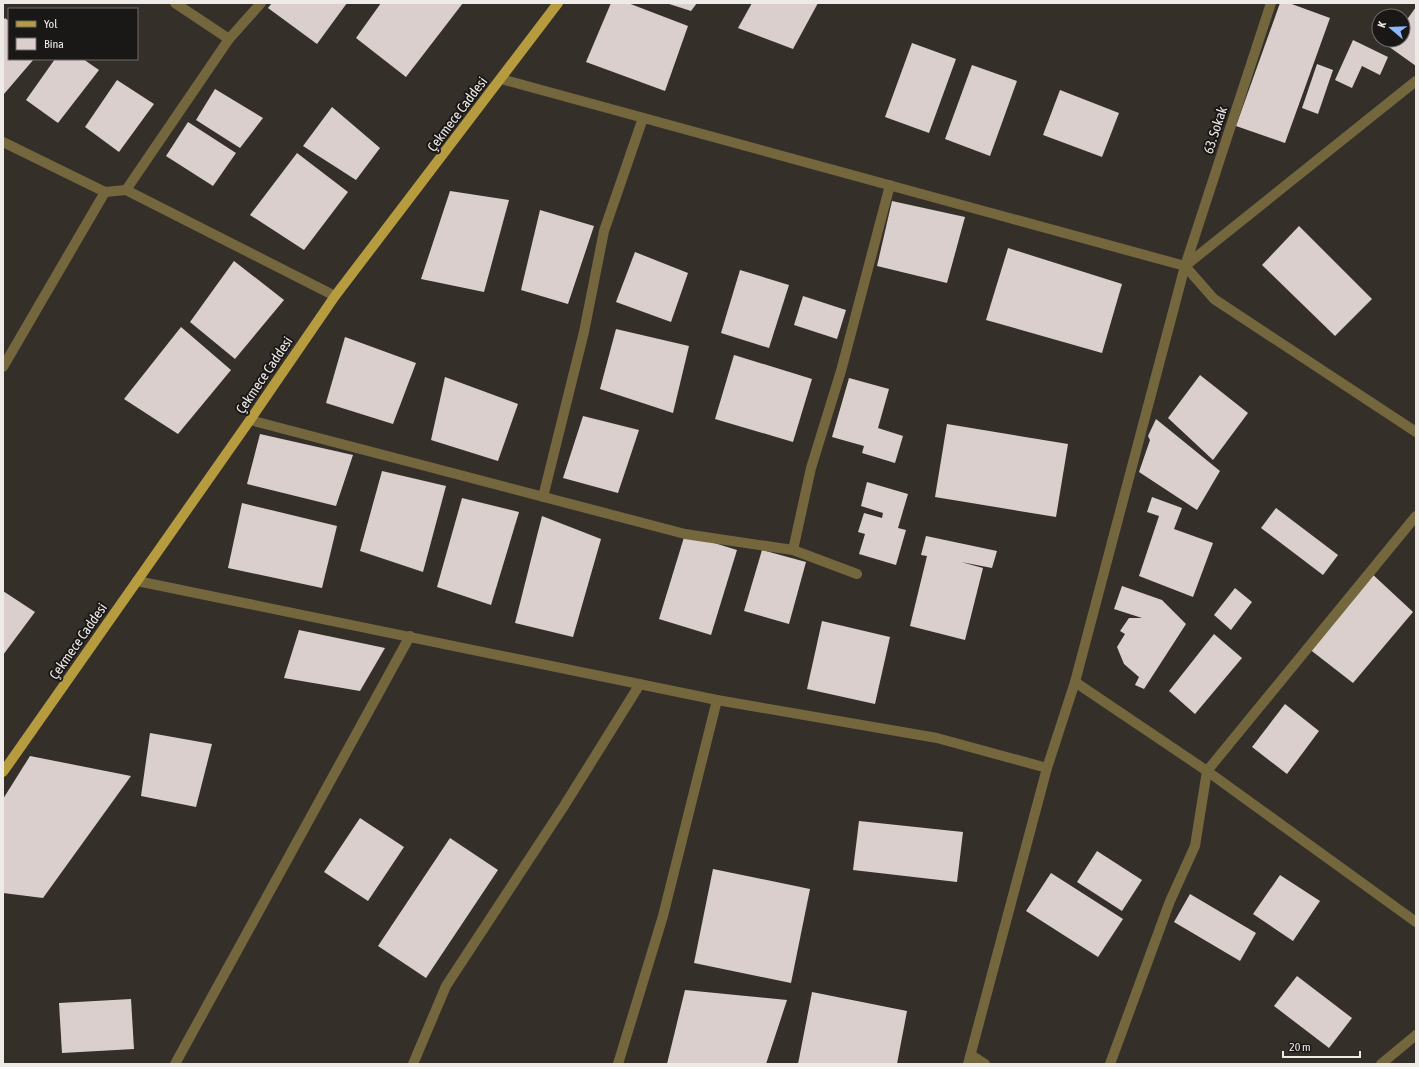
<svg xmlns="http://www.w3.org/2000/svg" width="1419" height="1067" font-family="'Asap Condensed',sans-serif">
  <style>
    .building { fill: #dacfcd }
    .lines { fill: none; stroke-linecap: round; stroke-linejoin: round }
    .minor { stroke: #74673d; stroke-width: 10 }
    .major { stroke: #b79b3f; stroke-width: 10 }
    .labels { text-anchor: middle; stroke-width: 4; stroke-linejoin: round; paint-order: stroke }
    .street-label { font-size: 14px; fill: #eeeae7; stroke: #1a1816 }
  </style>
  <rect width="100%" height="100%" fill="#352f2a"/>
  <g class="building">
    <path d="M272,3H347L317,44L268,8Z"/>
    <path d="M381,3H463L406,77L356,38Z"/>
    <path d="M611,3H628L688,26L665,91L586,62Z"/>
    <path d="M666,3H697L691,11Z"/>
    <path d="M752,3H818L793,49L738,28Z"/>
    <path d="M1280,3H1289L1330,18L1285,143L1236,126Z"/>
    <path d="M1416,7V66L1388,46L1393,40H1403V25Z"/>
    <path d="M5,18L9,21V59H34L4,94L3,21Z"/>
    <path d="M1353,40L1388,57L1380,75L1362,66L1352,88L1335,80Z"/>
    <path d="M912,43L956,59L929,133L885,117Z"/>
    <path d="M55,59H83L99,70L58,123L26,100Z"/>
    <path d="M1317,64L1333,70L1318,114L1302,108Z"/>
    <path d="M972,65L1017,81L990,156L945,139Z"/>
    <path d="M117,80L154,104L119,152L85,127Z"/>
    <path d="M215,89L263,118L240,148L196,120Z"/>
    <path d="M1060,90L1119,113L1102,157L1043,135Z"/>
    <path d="M332,107L380,148L356,180L303,146Z"/>
    <path d="M188,122L236,153L213,186L166,156Z"/>
    <path d="M297,153L348,192L304,250L250,215Z"/>
    <path d="M450,191L509,200L484,292L421,279Z"/>
    <path d="M892,201L965,217L947,283L877,266Z"/>
    <path d="M540,210L594,226L568,304L521,290Z"/>
    <path d="M1299,226L1372,299L1335,336L1262,265Z"/>
    <path d="M1008,248L1122,284L1102,353L986,320Z"/>
    <path d="M635,252L688,273L671,322L616,302Z"/>
    <path d="M234,261L284,300L235,359L190,322Z"/>
    <path d="M740,270L789,285L769,348L721,333Z"/>
    <path d="M803,296L846,310L837,339L794,325Z"/>
    <path d="M181,327L231,370L178,434L124,399Z"/>
    <path d="M616,329L689,346L673,413L600,389Z"/>
    <path d="M345,337L416,363L393,424L326,403Z"/>
    <path d="M734,355L812,379L793,442L715,419Z"/>
    <path d="M1200,375L1248,413L1213,460L1168,418Z"/>
    <path d="M445,377L518,404L498,461L431,440Z"/>
    <path d="M849,378L889,389L878,428L903,436L895,463L862,453L864,446L832,437Z"/>
    <path d="M583,416L639,430L618,493L563,478Z"/>
    <path d="M1156,419L1220,471L1197,510L1139,472L1150,440L1148,436Z"/>
    <path d="M947,424L1068,444L1056,517L935,497Z"/>
    <path d="M260,434L353,455L336,506L247,484Z"/>
    <path d="M382,471L446,486L423,572L360,551Z"/>
    <path d="M867,482L908,494L898,528L906,530L896,565L859,554L865,534L858,532L864,513L882,518L883,513L861,506Z"/>
    <path d="M1152,497L1182,508L1174,529L1213,543L1193,597L1139,576L1159,516L1147,512Z"/>
    <path d="M462,498L519,512L491,605L437,587Z"/>
    <path d="M242,503L337,526L322,588L228,568Z"/>
    <path d="M1276,508L1338,555L1323,575L1261,528Z"/>
    <path d="M542,516L601,539L573,637L515,623Z"/>
    <path d="M685,534L737,550L711,635L659,619Z"/>
    <path d="M926,536L997,551L992,568L961,562L983,568L965,640L910,626L927,556L921,555Z"/>
    <path d="M762,550L806,562L789,624L744,611Z"/>
    <path d="M1370,572L1413,612L1353,683L1308,648Z"/>
    <path d="M1122,586L1162,600L1186,624L1144,689L1135,685L1139,677L1124,664L1117,647L1125,634L1120,631L1129,618H1142L1114,609Z"/>
    <path d="M1235,588L1252,602L1231,630L1214,615Z"/>
    <path d="M3,591L35,612L3,655Z"/>
    <path d="M822,621L890,637L875,704L807,689Z"/>
    <path d="M299,630L385,648L360,691L284,678Z"/>
    <path d="M1214,634L1242,658L1195,714L1169,691Z"/>
    <path d="M1285,704L1319,731L1287,774L1252,747Z"/>
    <path d="M150,733L212,744L196,807L141,796Z"/>
    <path d="M30,756L131,776L43,898L3,893V799Z"/>
    <path d="M360,818L404,847L368,901L324,872Z"/>
    <path d="M859,821L963,832L957,882L853,870Z"/>
    <path d="M450,838L498,870L426,978L378,946Z"/>
    <path d="M1097,851L1142,880L1122,911L1077,882Z"/>
    <path d="M713,869L810,889L791,983L694,963Z"/>
    <path d="M1051,873L1123,919L1098,957L1026,911Z"/>
    <path d="M1280,875L1320,901L1293,941L1253,914Z"/>
    <path d="M1190,894L1256,933L1240,961L1174,922Z"/>
    <path d="M1297,976L1352,1018L1329,1048L1274,1006Z"/>
    <path d="M685,990L787,1000L766,1064H667Z"/>
    <path d="M812,992L907,1011L897,1064H798Z"/>
    <path d="M131,999L134,1049L62,1053L59,1003Z"/>
  </g>
  <g class="lines">
    <g class="minor">
      <path d="M175,3L229,39"/>
      <path d="M501,79L1185,266L1214,299L1416,432"/>
      <path d="M3,142L105,192L126,190L335,296"/>
      <path d="M126,190L229,39L261,3"/>
      <path d="M1185,266L1416,81"/>
      <path d="M3,367L105,192"/>
      <path d="M250,420L685,534L793,550L857,574"/>
      <path d="M543,497L584,332L604,231L643,118"/>
      <path d="M793,550L811,468L841,371L890,185"/>
      <path d="M137,581L717,700L937,738L1047,768"/>
      <path d="M1075,682L1207,771L1416,922"/>
      <path d="M971,1055L985,1064"/>
      <path d="M175,1064L410,636"/>
      <path d="M413,1064L446,986L564,806L640,684"/>
      <path d="M618,1064L663,916L717,700"/>
      <path d="M968,1064L1047,768L1075,682L1185,266L1271,3"/>
      <path d="M1110,1064L1170,901L1195,846L1207,771L1416,516"/>
      <path d="M1381,1064L1416,1035"/>
    </g>
    <path class="major" d="M3,772L250,420L335,296L558,3"/>
  </g>
  <g class="labels">
    <g class="street-label">
      <text transform="translate(457 114) rotate(-53)" y="5">Çekmece Caddesi</text>
      <text transform="translate(1215 130) rotate(-72)" y="5">63. Sokak</text>
      <text transform="translate(264 375) rotate(-56)" y="5">Çekmece Caddesi</text>
      <text transform="translate(78 641) rotate(-55)" y="5">Çekmece Caddesi</text>
    </g>
  </g>
  <rect width="1419" height="1067" fill="none" stroke="#eeeae7" stroke-width="8"/>
  <rect x="8" y="8" width="130" height="52" fill="#1a1816" stroke="#6f6c6a"/>
  <rect x="16" y="21" width="20" height="6" fill="#b79b3f" stroke="#6f6c6a"/>
  <text x="44" y="28" font-size="12" fill="#eeeae7">Yol</text>
  <rect x="16" y="38" width="20" height="12" fill="#dacfcd" stroke="#6f6c6a"/>
  <text x="44" y="48" font-size="12" fill="#eeeae7">Bina</text>
  <g transform="translate(1391 28) rotate(289)"><circle r="19" fill="#1a1816" stroke="#6f6c6a"/>
  <path d="M0-3L7 15L0 10L-7 15Z" fill="#8cb9fc"/>
  <text y="-6" font-size="11" font-weight="bold" text-anchor="middle" fill="#eeeae7">K</text>
  </g>
  <path d="M1283 1051v6h77v-6" fill="none" stroke="#eeeae7" stroke-width="2"/>
  <text x="1289" y="1051" font-size="12" fill="#eeeae7" stroke="#1a1816" stroke-width="3" paint-order="stroke">20 m</text>
</svg>
